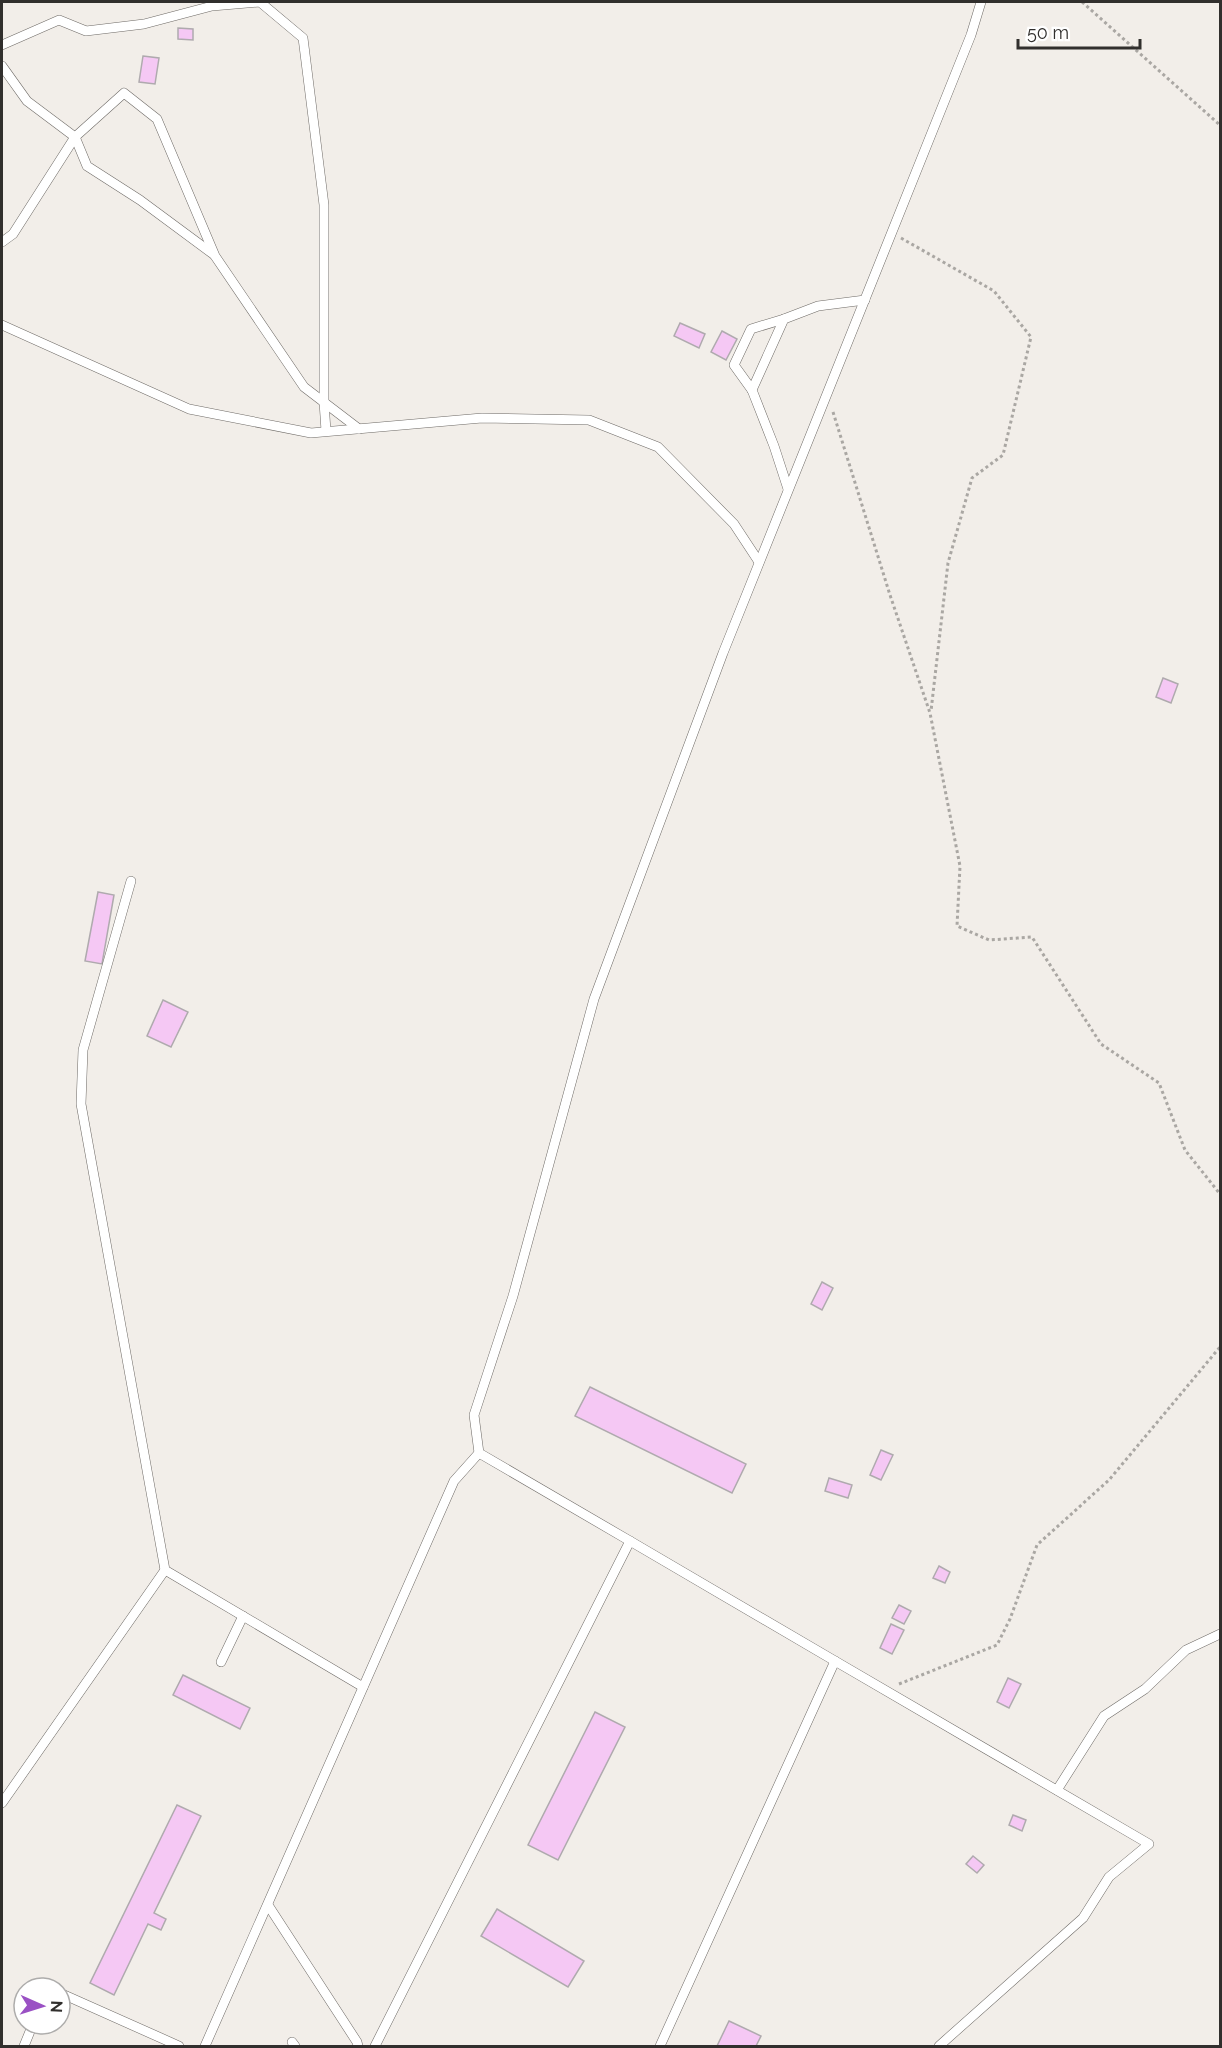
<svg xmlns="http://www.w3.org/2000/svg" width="1222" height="2048" font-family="Raleway,sans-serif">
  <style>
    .building { fill: #f5c8f4; stroke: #afaaae; stroke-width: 1.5 }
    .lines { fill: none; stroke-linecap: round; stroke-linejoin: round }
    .service-casing { stroke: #6e6a66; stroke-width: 10 }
    .path { stroke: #aaa7a3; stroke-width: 3; stroke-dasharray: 3 3; stroke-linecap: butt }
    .service { stroke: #fff; stroke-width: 9 }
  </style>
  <rect width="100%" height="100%" fill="#f2eee9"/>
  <g class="building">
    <path d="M178,28L193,29V40L178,39Z"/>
    <path d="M143,56L159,58L155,84L139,82Z"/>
    <path d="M680,323L705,334L699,348L674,336Z"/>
    <path d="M722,331L737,339L726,360L711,352Z"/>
    <path d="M1163,678L1178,684L1171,703L1156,697Z"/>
    <path d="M98,892L114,895L102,964L85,961Z"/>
    <path d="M163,1000L188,1012L171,1047L147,1036Z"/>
    <path d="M822,1282L833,1288L822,1310L811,1304Z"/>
    <path d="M590,1387L746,1464L732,1493L575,1416Z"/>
    <path d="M881,1450L893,1455L881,1480L870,1475Z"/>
    <path d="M829,1478L852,1485L848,1498L825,1491Z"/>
    <path d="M939,1566L950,1572L945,1583L933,1578Z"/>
    <path d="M899,1605L911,1611L904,1624L892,1618Z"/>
    <path d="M891,1624L904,1630L892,1654L880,1648Z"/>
    <path d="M183,1675L250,1708L240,1729L173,1695Z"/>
    <path d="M1008,1678L1021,1684L1009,1708L997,1702Z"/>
    <path d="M595,1712L625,1727L558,1860L528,1845Z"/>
    <path d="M177,1805L201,1816L154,1913L166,1919L161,1930L148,1924L114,1995L90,1983Z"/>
    <path d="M1013,1815L1026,1820L1022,1831L1009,1825Z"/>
    <path d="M973,1856L984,1865L977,1873L966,1864Z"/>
    <path d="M497,1909L584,1961L568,1987L481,1936Z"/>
    <path d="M729,2021L761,2036L756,2046H717Z"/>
  </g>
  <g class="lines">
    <defs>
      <g id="service">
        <path d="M2,45L59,20L86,31L144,24L212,6L260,2L303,38L324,205V402L326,431"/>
        <path d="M2,66L27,101L75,137L87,166L140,200L213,254"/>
        <path d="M2,242L13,234L75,137L124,93L157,119L215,256L304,387L359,429"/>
        <path d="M2,325L189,409L311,433L482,418L589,420L658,447L734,524L759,562"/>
        <path d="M752,390L734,365L751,329L784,319"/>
        <path d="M788,489L774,446L752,390L784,319L818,306L865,300"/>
        <path d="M131,881L83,1050L81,1104L165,1570L363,1687"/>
        <path d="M630,1541L835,1661L660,2046"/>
        <path d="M835,1661L1149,1844L1109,1877L1083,1918L939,2046"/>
        <path d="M221,1662L243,1616"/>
        <path d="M1057,1790L1104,1716L1145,1689L1186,1650L1220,1634"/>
        <path d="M2,1803L165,1570"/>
        <path d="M268,1905L357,2042L358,2046"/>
        <path d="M47,1988H50"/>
        <path d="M60,1993L179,2046"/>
        <path d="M292,2042L295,2046"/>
        <path d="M24,2046L33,2024"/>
        <path d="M205,2046L454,1481L479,1453"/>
        <path d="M375,2046L630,1541L479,1453L474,1415L513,1296L594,999L723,653L971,35L981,2"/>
      </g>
    </defs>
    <use href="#service" class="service-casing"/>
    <g class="path">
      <path d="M1082,2L1220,125"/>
      <path d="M901,238L994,291L1031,337L1003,455L972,478L948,563L931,711"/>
      <path d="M833,412L890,595L930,713L960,866L957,926L989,940L1032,937L1101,1044L1159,1083L1185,1150L1220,1194"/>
      <path d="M899,1684L997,1645L1010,1619L1037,1545L1109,1480L1220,1347"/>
    </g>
    <use href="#service" class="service"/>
  </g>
  <rect width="1222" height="2048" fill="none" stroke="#312f2d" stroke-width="6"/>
  <g transform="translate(42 2006) rotate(93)"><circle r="28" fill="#ffffff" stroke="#adacab" stroke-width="1.5"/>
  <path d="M0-4.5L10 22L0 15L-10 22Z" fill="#9a51c4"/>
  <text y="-9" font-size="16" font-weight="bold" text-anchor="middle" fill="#312f2d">N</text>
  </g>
  <path d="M1018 39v9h122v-9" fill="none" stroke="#312f2d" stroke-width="3"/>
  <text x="1027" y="39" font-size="18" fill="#312f2d" stroke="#ffffff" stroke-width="4.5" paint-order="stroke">50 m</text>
</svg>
